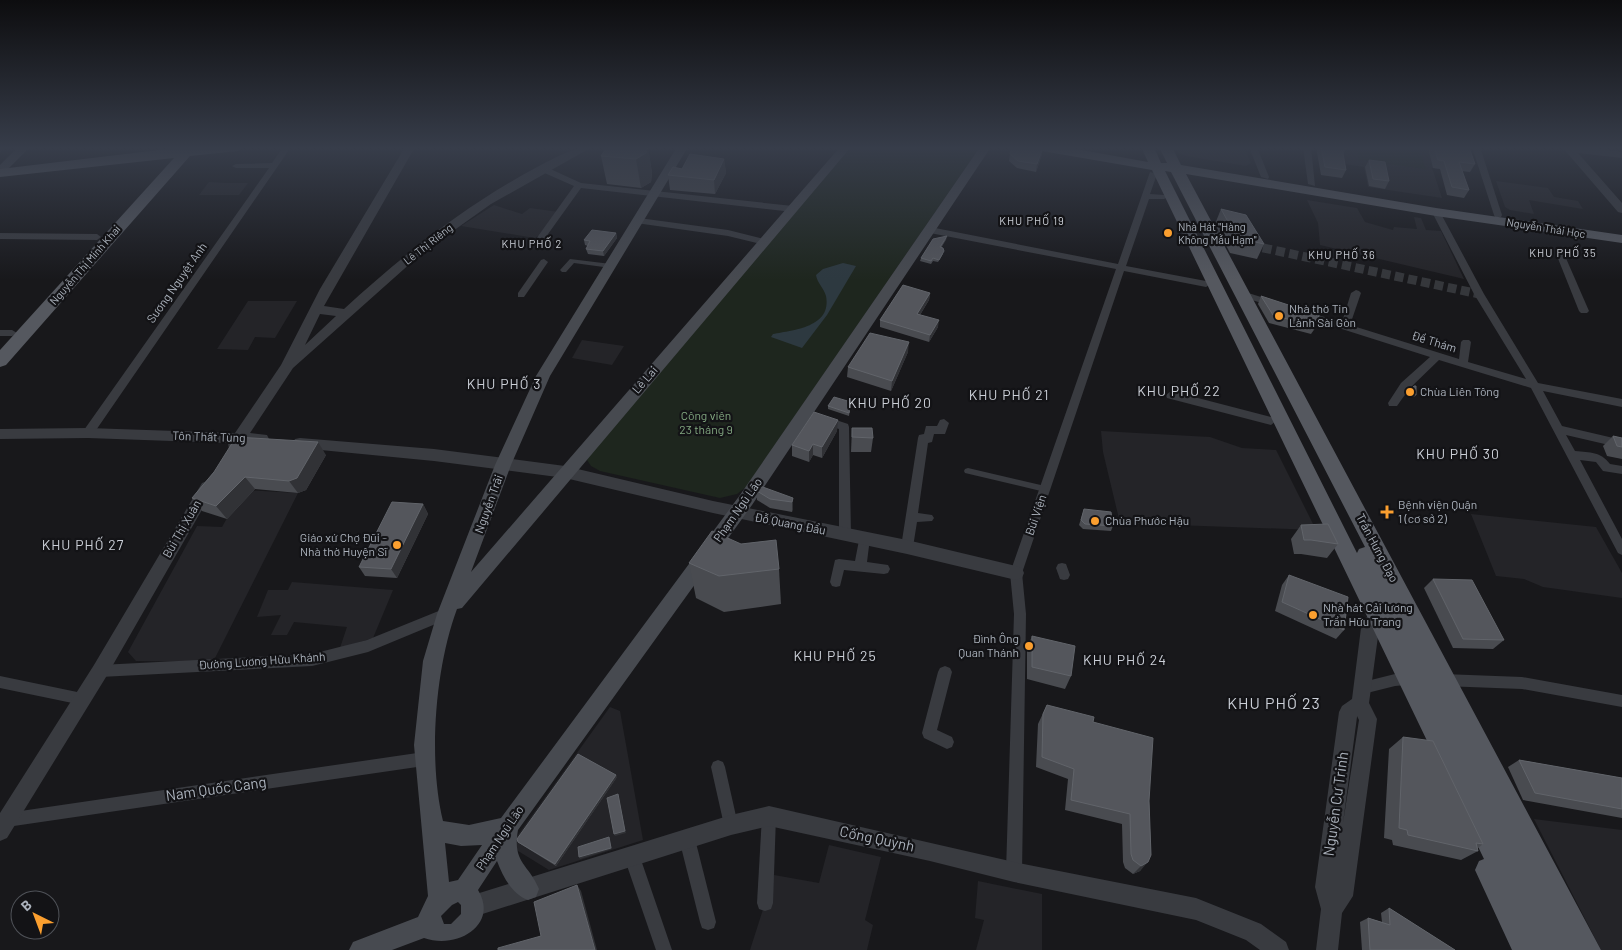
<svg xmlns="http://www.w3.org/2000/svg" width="1622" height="950" font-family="Barlow,sans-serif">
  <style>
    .built { fill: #242428 }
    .green { fill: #1e261e }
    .water { fill: #2d3940 }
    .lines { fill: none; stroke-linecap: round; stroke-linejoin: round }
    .minor-tunnel { stroke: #35373b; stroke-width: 9; stroke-dasharray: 9 4.5; stroke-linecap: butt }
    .pedestrian { fill: #393b40; fill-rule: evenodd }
    .minor { fill: #393b40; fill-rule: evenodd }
    .tertiary { fill: #393b40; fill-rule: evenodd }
    .secondary { fill: #474a50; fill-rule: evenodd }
    .primary { fill: #55585f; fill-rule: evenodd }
    .wall { fill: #494b50 }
    .shaded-wall { fill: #313236 }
    .building { fill: #54565c; stroke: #61646a }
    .poi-dot { fill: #fb9f2f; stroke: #131316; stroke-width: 2 }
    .labels { text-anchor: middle; stroke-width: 4.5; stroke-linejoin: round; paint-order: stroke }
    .far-neighbourhood-label { font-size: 11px; letter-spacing: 1px; fill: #cbcfd7; stroke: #131316 }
    .far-poi-label { font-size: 11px; fill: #aab1bb; stroke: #131316; text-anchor: start }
    .far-street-label { font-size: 11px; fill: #aab1bb; stroke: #131316 }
    .street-label { font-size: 12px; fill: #aab1bb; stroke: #131316 }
    .poi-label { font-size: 12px; fill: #aab1bb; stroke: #131316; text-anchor: start }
    .park-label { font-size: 12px; fill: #82a780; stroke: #131316 }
    .neighbourhood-label { font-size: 14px; letter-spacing: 1px; fill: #cbcfd7; stroke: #131316 }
    .near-street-label { font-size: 15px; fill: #aab1bb; stroke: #131316 }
    .near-neighbourhood-label { font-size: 16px; letter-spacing: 1px; fill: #cbcfd7; stroke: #131316 }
  </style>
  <rect width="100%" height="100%" fill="#18181b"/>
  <g class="built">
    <path d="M1175,147H1244L1251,163L1246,166L1186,156L1178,153Z"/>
    <path d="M1341,147H1427L1470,172L1432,168L1442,198L1368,187L1364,167L1345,164Z"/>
    <path d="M1496,181L1548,188L1554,197L1578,201L1583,209L1529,200L1534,214L1510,210L1505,207Z"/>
    <path d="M209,182L226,183H248L239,195H199Z"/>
    <path d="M1307,200L1357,208L1365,222L1393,230L1394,227L1417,229L1414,217L1421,218L1426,230L1441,231L1464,279L1320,245L1318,223Z"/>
    <path d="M494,205L522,214L530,208L559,212L544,232L535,238L461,226Z"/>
    <path d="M248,301H297L275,338L255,337L248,350L217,349Z"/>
    <path d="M582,340L624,346L612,365L572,358Z"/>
    <path d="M1101,431L1210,437L1242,448L1276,450L1316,530L1120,523L1103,452Z"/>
    <path d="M243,490L298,493L213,662L136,661L128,652L197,526L222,527Z"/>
    <path d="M1471,514L1596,527L1622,573V598L1543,587L1524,579L1496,576Z"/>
    <path d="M292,582L393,590L373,638L340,648L347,627L294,622L287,635H271L281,615L257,617L268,590H288Z"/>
    <path d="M610,707L620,711L643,840L549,870L510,846Z"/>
    <path d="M1534,819L1622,830V950H1601Z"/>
    <path d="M829,845L881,857L865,920L873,925L867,950H750L774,875L819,883Z"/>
    <path d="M978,881L1042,894V950H976L984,920L975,918Z"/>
  </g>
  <g class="green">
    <path d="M851,147H980L746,487L737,494L720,498L600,471L591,466L587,460L589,454Z"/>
    <path d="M1356,147L1419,148L1426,169L1359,160Z"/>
  </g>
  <path class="water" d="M843,263L856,266L827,315L802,348L771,337L773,334C794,330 832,327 826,296C824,288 817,283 816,275L823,269Z"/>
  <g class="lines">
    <path class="minor-tunnel" d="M1211,233L1231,241L1479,294"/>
    <g class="pedestrian">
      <path d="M570,259L611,264L615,266L611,268L574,263L566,272H562L560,270Z"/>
      <path d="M968,468L1045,486L1048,487L1049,489L1048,491L1045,492L965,473L964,471L965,469Z"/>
    </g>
    <g class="minor">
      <path d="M283,147H291L92,436H84L83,433L84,430L269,168H236L232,166L236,164L272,163Z"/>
      <path d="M1249,147H1257L1269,177L1268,179L1261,177Z"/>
      <path d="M1303,147H1311L1315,186L1308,184Z"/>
      <path d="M1472,147H1480L1502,215L1501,217H1495L1494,215Z"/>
      <path d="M540,167H546L581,183L793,206L797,209L793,212L581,188L543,241L540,242L536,239L574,186L540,171Z"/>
      <path d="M1150,172L1157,174L1150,194L1164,195L1168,197L1164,199H1149L1126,266L1206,281L1211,284L1206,287L1124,271L1022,573L1026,614L1022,872L1019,877L1014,880L1009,877L1006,872L1014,614L1010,573L1116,269L930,233L926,230L930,227L1118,264Z"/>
      <path d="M1436,209L1440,212L1484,294L1538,383L1622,399V407L1543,391L1562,426L1622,440V448L1566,435L1575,451C1591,453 1600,451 1610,464L1622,466V474L1603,471L1596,462L1580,460L1622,539V555L1618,553L1531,388L1439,360L1409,389L1397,406H1389L1388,403L1401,383L1430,357L1301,316L1299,314L1304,311L1342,322L1351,293L1356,290L1359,291L1361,293L1350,325L1459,359L1461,342L1463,340H1469L1471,342L1468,362L1526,379L1474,294L1432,212Z"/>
      <path d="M639,218L728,230L768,240L769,242L765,245L728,236L636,223V219Z"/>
      <path d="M0,233L97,234L101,237L97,240L0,239Z"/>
      <path d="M1561,253L1565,256L1589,311L1587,313H1581L1579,311L1557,256Z"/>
      <path d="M544,259L548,262L524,297H518V293L541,260Z"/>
      <path d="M1242,291L1277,302L1279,304L1274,307L1239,296V292Z"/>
      <path d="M0,330H12L17,333L12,336H0Z"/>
      <path d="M1171,391L1271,417L1276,421L1271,425L1167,398L1166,395Z"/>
      <path d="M824,416L848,424L849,427L851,535L849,538L845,540L841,538L839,535V429L820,423L819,420L820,417Z"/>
      <path d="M944,419L949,423L945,434H934L932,442L928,443L918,513L932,515L934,518L932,521L917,522L913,547L911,550L907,552L903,550L901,547L918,438L919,435L924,434L926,426H937L940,420Z"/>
      <path d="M864,533L868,535L870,538L867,562L888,565L890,569L888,573L884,574L844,570L840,586L836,587L832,586L830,582L835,560L839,559L855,561L860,535Z"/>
      <path d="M1062,563L1066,564L1070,575L1068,579L1064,580L1060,579L1056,568L1058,564Z"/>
      <path d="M446,608L450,610L452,614L450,618L368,652L312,666L100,677L95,675L93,671L95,667L100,665L312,654L367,640Z"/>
      <path d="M945,666L950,668L952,672L937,730L952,737L954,742L952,747L947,749L924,738L922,733L938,672L940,668Z"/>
      <path d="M1395,674L1417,676L1419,680L1417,684L1395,686L1363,694L1358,692L1356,688L1358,684L1363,682Z"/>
      <path d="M1443,674L1522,677L1622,695V707L1522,689L1443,686L1438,684L1436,680L1438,676Z"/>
      <path d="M0,676L82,693L87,695L89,699L87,703L82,705L0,688Z"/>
      <path d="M424,752L429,754L431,759L429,764L424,766L7,827L2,825L0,819L2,815L7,813Z"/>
      <path d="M718,760L723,762L725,767L738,825L736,830L731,832L726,830L724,825L711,767L713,762Z"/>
      <path d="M769,809L774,811L776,816L773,903L771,909L765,911L759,909L757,903L762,816L764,811Z"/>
      <path d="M687,831L692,834L695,839L716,922L714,928L708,930L702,928L700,922L679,839L682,834Z"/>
      <path d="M632,849L637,852L640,857L672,950H656L624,857L627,852Z"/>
    </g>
    <g class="tertiary">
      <path d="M405,147H415L324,306L344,309C404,254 467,204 539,166C557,157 572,147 592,147L491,204L422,253L293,368L250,433L267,435L269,439L267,443L243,444C239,450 236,451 229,449L228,443L88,438L0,439V429L88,428L235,433L281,365L320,289ZM320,314L336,316L305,345Z"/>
      <path d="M1562,147H1586L1622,152V158L1578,153L1622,203V213L1618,212Z"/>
      <path d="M300,438L434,449L565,466L713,501L907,540L1016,566L1022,568L1024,573L1022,578L1016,580L907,554L713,513L565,478L434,461L300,448L295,447L293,443L295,439Z"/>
      <path d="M207,481L212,483L215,487L106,677L7,838L0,841V813L94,665L202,483Z"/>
      <path d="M1380,602L1386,604L1388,609L1379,629L1369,703L1377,719L1353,896L1342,913L1338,950H1316L1321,909L1315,887L1339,712L1342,706L1352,699L1361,628L1374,604ZM1357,716L1359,720L1343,823L1357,717Z"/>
      <path d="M769,806L1014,862L1196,898L1261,924L1286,942L1289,950H1260L1246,940L1196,920L1014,882L930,861L769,826L731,835L473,917L466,913L462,906L466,899L473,895L731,815Z"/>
    </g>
    <g class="secondary">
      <path d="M18,147H30L4,173L0,174V165Z"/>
      <path d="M677,147H688L550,376L511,465L471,572L840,147H851L462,608L457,609C435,668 428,760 443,821L469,825L501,818L740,495L980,147H991L752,505L518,830C512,863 529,864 539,889L536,897L528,900C512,894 503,877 497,861L478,890C499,924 458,950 424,938L392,950H349L353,942L418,917L428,896L414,745L423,661L437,614L495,465L536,376ZM445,843L461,846L482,845L458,880L449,882ZM458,902L461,905V914L451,924H444L441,916L452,905Z"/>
    </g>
    <g class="primary">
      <path d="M184,147H244L238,151L190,156L6,365L0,367V350L174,158L0,177V169Z"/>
      <path d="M1036,147H1065L1148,162L1141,147H1154L1161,163H1167L1159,147H1172L1181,165L1436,208L1622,235V243L1436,216L1186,174L1601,950H1512L1475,870L1479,861L1484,859L1152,170L1042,151ZM1165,171L1171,172L1365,547L1359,549L1357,553Z"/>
    </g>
  </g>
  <g class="wall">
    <path d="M648,147L652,173L651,182L641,188L607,184L601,156Z"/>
    <path d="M1316,147H1346V149L1343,155L1346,170L1342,178L1321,175Z"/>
    <path d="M1428,147H1469L1475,164L1470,172L1462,171L1469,190L1464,198L1447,195L1440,169L1433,168Z"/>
    <path d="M1010,154H1042L1036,172L1017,168L1009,161Z"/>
    <path d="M724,159L726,173L715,194L670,190L668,175L682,169Z"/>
    <path d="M1369,160L1389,181L1385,189L1369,186L1365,167Z"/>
    <path d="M1221,209L1264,244L1257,259L1230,253L1215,224Z"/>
    <path d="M616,233L617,238L604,256L588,254L586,249L588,246L585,245L584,240Z"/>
    <path d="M947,238L941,248L943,254L938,262L933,261L931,264L920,261L921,258Z"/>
    <path d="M930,293L929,300L920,315L938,327L929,342L880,327V320Z"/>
    <path d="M1261,296L1316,327L1311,334L1269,323L1258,304Z"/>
    <path d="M908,352L891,391L847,377L848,367Z"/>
    <path d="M1409,393L1416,395L1414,397L1407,395Z"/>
    <path d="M851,402L849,416L828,409V406Z"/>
    <path d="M852,428L873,438L871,452H851Z"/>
    <path d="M837,431L822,458L813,455L809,462L792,456V445Z"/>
    <path d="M1613,436L1622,438V459L1607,456L1603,446Z"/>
    <path d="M326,455L306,490L298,493L255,489L227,519L202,511L192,498L214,472Z"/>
    <path d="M757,491L793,498V508L792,512L770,508L757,500Z"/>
    <path d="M423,504L428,514L397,578L365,576L359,567Z"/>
    <path d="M1084,509L1113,526L1111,531L1083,529L1079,525Z"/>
    <path d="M1301,525L1338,544L1327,558L1301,554H1294L1291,539Z"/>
    <path d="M689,563L779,569L781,604L724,612L696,598Z"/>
    <path d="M1289,575L1344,630L1336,639L1275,611L1282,585Z"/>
    <path d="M1433,579L1504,640L1493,649L1453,648L1424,588Z"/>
    <path d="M1032,636L1071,676L1065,689L1027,679V649Z"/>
    <path d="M1047,705L1093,722L1149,801L1151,855L1140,871L1133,874L1125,868L1123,862L1122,824L1065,810L1068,779L1036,767L1038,724Z"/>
    <path d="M1403,737L1483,844L1478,848V851L1461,860L1393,845L1392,840L1384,838L1389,749Z"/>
    <path d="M1519,760L1622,778V818L1523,800L1508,767Z"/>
    <path d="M617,777L556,866L519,843L518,842Z"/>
    <path d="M1389,908L1455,950H1362L1360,922L1368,918L1382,922L1381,913Z"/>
  </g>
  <g class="shaded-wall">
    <path d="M0,147H6L0,153Z"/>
    <path d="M648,147L652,173L651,182L641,188L636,159Z"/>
    <path d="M1043,147L1042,154L1036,172L1037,164Z"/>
    <path d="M724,159L726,173L715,194L714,180Z"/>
    <path d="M616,233L617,238L604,256L603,251Z"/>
    <path d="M930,293L929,300L916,321L917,314Z"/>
    <path d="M939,320L938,327L929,342L930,335Z"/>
    <path d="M909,342L908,352L891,391L892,381Z"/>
    <path d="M838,420L837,431L822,458V447Z"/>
    <path d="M318,442L326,455L306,490L298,493L289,481Z"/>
    <path d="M813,444V455L809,462V451Z"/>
    <path d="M245,477L255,489L227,519L216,506Z"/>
    <path d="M793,498V508L792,512V502Z"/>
    <path d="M423,504L428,514L397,578L391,569Z"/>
    <path d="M616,775L617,777L556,866L555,864Z"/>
    <path d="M618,794L626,833L615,836L614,834Z"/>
    <path d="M609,837L612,849L580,859L579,857Z"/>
    <path d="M1148,862L1140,871L1133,874L1141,866Z"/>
    <path d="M577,885L581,891L597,950H595Z"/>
  </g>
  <g class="building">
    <path d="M607,147H648L646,153L636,159L601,156Z"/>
    <path d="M1012,147H1043L1037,164L1018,161L1010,154Z"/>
    <path d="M1321,147H1346V149L1342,148L1346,170L1325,167Z"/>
    <path d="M1434,147H1469L1475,164L1459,162L1469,190L1452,187L1444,161L1438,160Z"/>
    <path d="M690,154L724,159L714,180L668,175L673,167L682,169Z"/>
    <path d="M1369,160L1385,162L1389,181L1373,179Z"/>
    <path d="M1221,209L1246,215L1264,244L1237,238Z"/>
    <path d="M592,230L616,233L603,251L586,249L590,241L584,240Z"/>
    <path d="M947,236L940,247L943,248L944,251L939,260L933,258L931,261L921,258L933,239Z"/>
    <path d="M903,285L930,293L917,314L939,320L930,335L880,320Z"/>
    <path d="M1261,296L1319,315L1316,327L1273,315Z"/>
    <path d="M870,333L909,342L892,381L848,367Z"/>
    <path d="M1414,386H1416V395L1409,393Z"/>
    <path d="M834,397L851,402L849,413L828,406Z"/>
    <path d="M814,412L838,420L822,447L813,444L809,451L792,445Z"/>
    <path d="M852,428H872L873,438L852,437Z"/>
    <path d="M1613,436L1622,438V447L1617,446Z"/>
    <path d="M236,437L318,442L297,478L289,481L245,477L216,506L192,498L214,472Z"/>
    <path d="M760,486L793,498L792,502L770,499L757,491Z"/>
    <path d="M392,502L423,504L391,569L359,567Z"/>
    <path d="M1084,509L1111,512L1113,526L1085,524L1081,520Z"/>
    <path d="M1328,524L1338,544L1311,540H1304L1301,525Z"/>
    <path d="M712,531L741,544L776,540L779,569L719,576L689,563Z"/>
    <path d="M1289,575L1348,597L1344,630L1282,602Z"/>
    <path d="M1433,579L1472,580L1504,640L1463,639Z"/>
    <path d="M1032,636L1075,646L1071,676L1032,667Z"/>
    <path d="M1047,705L1094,717L1093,722L1153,738L1149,801L1151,855L1148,862L1141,866L1133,860L1131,854L1130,814L1071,800L1074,769L1042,757L1043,714Z"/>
    <path d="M1403,737L1433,741L1483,844L1476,843L1478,851L1408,835L1407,830L1399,828Z"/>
    <path d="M578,754L616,775L555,864L518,842L517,839Z"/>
    <path d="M1519,760L1622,778V809L1535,793Z"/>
    <path d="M618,794L625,831L614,834L607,798Z"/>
    <path d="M609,837L611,848L579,857L578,847Z"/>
    <path d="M577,885L595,950H498V948L541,936L534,902Z"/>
    <path d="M1389,908L1455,950H1370L1368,918L1390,925Z"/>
  </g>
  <linearGradient id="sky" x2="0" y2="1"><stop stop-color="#0d0d0f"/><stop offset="0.53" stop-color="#373d4a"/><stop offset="1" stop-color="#373d4a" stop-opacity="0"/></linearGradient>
  <rect width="1622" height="280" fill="url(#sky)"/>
  <g class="poi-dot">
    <circle cx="1168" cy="233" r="5"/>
    <circle cx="1279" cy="316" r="5"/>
    <circle cx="1410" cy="392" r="5"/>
    <path d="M1384.5 504.5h5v5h5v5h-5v5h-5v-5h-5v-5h5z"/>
    <circle cx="1095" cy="521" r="5"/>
    <circle cx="397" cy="545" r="5"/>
    <circle cx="1313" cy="615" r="5"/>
    <circle cx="1029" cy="646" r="5"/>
  </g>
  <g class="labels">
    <g class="far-neighbourhood-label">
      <text x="1032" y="225">KHU PHỐ 19</text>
      <text x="532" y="248">KHU PHỐ 2</text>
      <text x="1563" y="257">KHU PHỐ 35</text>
      <text x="1342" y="259">KHU PHỐ 36</text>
    </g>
    <g class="far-poi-label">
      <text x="1178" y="231">Nhà Hát "Hàng<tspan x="1178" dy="13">Không Mẫu Hạm"</tspan></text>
    </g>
    <g class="far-street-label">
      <text transform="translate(1546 228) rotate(9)" y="4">Nguyễn Thái Học</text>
      <text transform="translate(428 244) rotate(-38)" y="4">Lê Thị Riêng</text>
      <text transform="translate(85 265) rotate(-49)" y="4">Nguyễn Thị Minh Khai</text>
    </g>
    <g class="street-label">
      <text transform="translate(177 283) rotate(-55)" y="4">Sương Nguyệt Anh</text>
      <text transform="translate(1434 342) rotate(17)" y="4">Ðề Thám</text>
      <text transform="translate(645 380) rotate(-49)" y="4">Lê Lai</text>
      <text transform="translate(209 437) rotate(2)" y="4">Tôn Thất Tùng</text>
      <text transform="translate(489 504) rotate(-70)" y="4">Nguyễn Trãi</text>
      <text transform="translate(738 510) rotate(-55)" y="4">Phạm Ngũ Lão</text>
      <text transform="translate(1036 515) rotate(-71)" y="4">Bùi Viện</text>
      <text transform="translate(790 524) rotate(11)" y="4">Ðỗ Quang Ðẩu</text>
      <text transform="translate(182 529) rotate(-60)" y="4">Bùi Thị Xuân</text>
      <text transform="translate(1377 548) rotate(62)" y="4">Trần Hưng Đạo</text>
      <text transform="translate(262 661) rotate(-4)" y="4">Đường Lương Hữu Khánh</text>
      <text transform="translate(500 838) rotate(-56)" y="4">Phạm Ngũ Lão</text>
    </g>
    <g class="poi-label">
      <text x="1289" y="313">Nhà thờ Tin<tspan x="1289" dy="14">Lành Sài Gòn</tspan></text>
      <text x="1420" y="396">Chùa Liên Tông</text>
      <text x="1398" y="509">Bệnh viện Quận<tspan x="1398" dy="14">1 (cơ sở 2)</tspan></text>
      <text x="1105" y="525">Chùa Phước Hậu</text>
      <text x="387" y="542" text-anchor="end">Giáo xứ Chợ Đũi -<tspan x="387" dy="14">Nhà thờ Huyện Sĩ</tspan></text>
      <text x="1323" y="612">Nhà hát Cải lương<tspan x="1323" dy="14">Trần Hữu Trang</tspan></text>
      <text x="1019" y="643" text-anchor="end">Đình Ông<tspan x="1019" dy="14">Quan Thánh</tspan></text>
    </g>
    <g class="park-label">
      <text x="706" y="420">Công viên<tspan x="706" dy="14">23 tháng 9</tspan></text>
    </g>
    <g class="neighbourhood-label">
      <text x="504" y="389">KHU PHỐ 3</text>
      <text x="1179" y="396">KHU PHỐ 22</text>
      <text x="1009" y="400">KHU PHỐ 21</text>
      <text x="890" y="408">KHU PHỐ 20</text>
      <text x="1458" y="459">KHU PHỐ 30</text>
      <text x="83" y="550">KHU PHỐ 27</text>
      <text x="835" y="661">KHU PHỐ 25</text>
      <text x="1125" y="665">KHU PHỐ 24</text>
    </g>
    <g class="near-street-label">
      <text transform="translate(216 789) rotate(-8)" y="5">Nam Quốc Cang</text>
      <text transform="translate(1336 804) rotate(-82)" y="5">Nguyễn Cư Trinh</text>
      <text transform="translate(877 839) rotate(12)" y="5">Cống Quỳnh</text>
    </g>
    <g class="near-neighbourhood-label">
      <text x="1274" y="709">KHU PHỐ 23</text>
    </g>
  </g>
  <g transform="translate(35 915) rotate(318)"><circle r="24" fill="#131316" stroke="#4f5258"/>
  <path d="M0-4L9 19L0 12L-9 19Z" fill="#fb9f2f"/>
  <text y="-8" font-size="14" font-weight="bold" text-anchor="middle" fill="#aab1bb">B</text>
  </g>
</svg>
